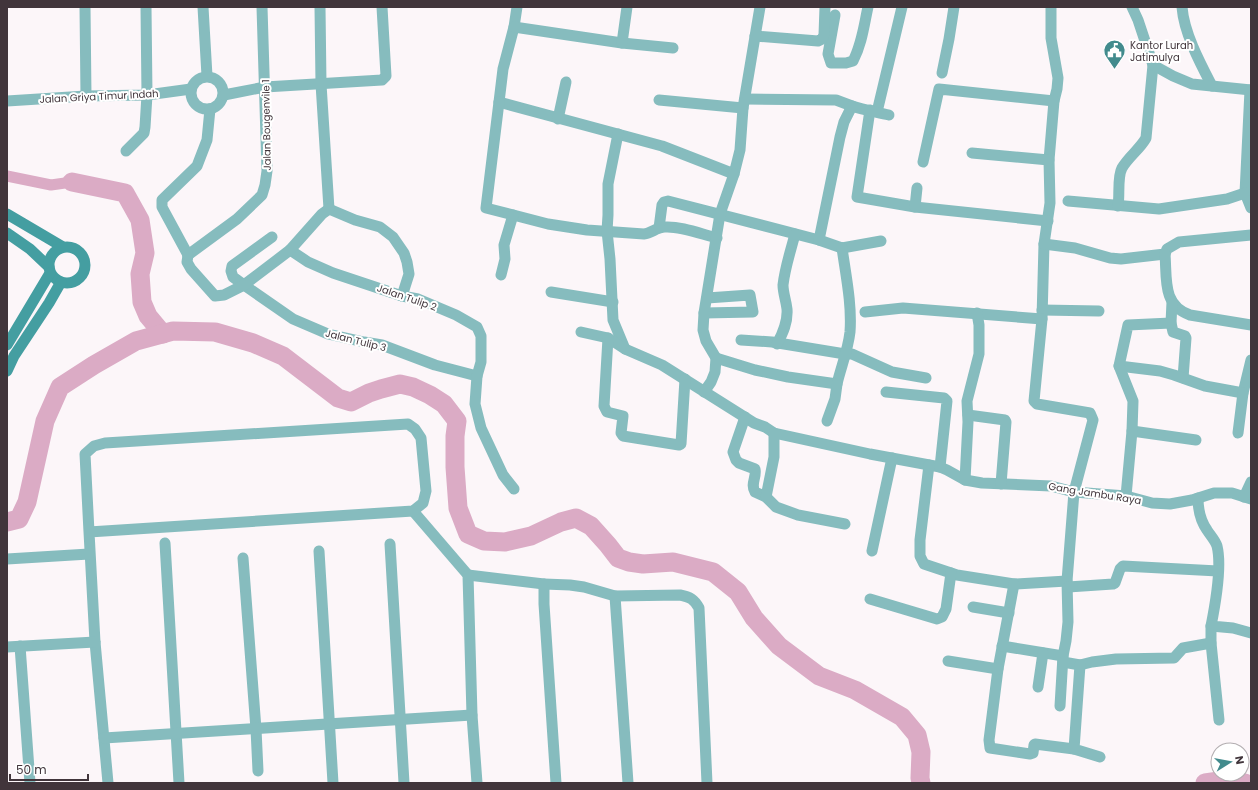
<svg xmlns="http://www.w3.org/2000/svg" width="1258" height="790" font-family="Poppins,sans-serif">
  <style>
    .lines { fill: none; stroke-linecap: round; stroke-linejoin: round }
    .canal { stroke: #dbabc5; stroke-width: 11 }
    .river { stroke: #dbabc5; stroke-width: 19 }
    .minor { stroke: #86bcbe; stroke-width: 11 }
    .tertiary { stroke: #86bcbe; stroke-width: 11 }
    .secondary { stroke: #449ea1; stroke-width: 11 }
    .labels { text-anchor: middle; stroke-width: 4; stroke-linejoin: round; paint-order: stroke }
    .poi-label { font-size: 10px; fill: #41353b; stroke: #fff; text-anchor: start }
    .street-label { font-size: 10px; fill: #41353b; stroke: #fff }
  </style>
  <rect width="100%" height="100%" fill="#fcf6f9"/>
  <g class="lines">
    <path class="canal" d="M7,176L51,185L72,182"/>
    <g class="river">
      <path d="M72,182L125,193L140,220L145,253L140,274L142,302L148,316L163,334"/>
      <path d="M7,522L19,519L27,502L45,421L60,387L94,365L136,341L173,331L215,332L253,343L283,356L338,398L351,402L369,393L381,389L400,384L413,387L430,395L444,404L457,421L455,436V467L458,508L468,534L484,541L505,542L531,536L561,522L576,518L591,526L608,545L618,558L629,562L643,564L673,562L713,572L738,592L754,618L779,646L819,676L855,690L902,717L917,735L921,752L920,778L921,783"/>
      <path d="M1205,783L1219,781L1245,783"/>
    </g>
    <g class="minor">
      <path d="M85,7L86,96"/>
      <path d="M203,7L207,76"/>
      <path d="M320,7L321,84L329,209"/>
      <path d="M517,7L514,27L503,69L499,102L662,146L734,174L740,150L743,108"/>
      <path d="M1051,7V38L1058,78L1057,89L1054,101L1049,160L1050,203L1044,244L1042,319L1034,401L1037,404L1090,413L1093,420L1074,492L1067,581L1068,622L1066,641L1063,656L1060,706"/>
      <path d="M1182,7C1184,33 1200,63 1212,86"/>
      <path d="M835,15L828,54L831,63H846L853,61C862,44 864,25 868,7"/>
      <path d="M514,27L622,43L673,48"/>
      <path d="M755,36L818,41L822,39L824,35L825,7"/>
      <path d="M622,43L627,7"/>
      <path d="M942,73L949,39L954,7"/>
      <circle cx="207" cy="93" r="16"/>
      <path d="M1250,90L1245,193L1251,208"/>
      <path d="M224,95L265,87L382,80L386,76L382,7"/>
      <path d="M745,99L836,100L852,106"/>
      <path d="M659,100L743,108L760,7"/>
      <path d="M7,101L86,96L147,95L191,89"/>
      <path d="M499,102L486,208L548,224L587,230L644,234C652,233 657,227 665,227C681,226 701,234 717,238"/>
      <path d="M870,110L857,197L915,207L1048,221"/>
      <path d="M877,112L902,7"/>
      <path d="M558,119L566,82"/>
      <path d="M618,134L608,184V215L607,231L610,259L613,320L625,349"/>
      <path d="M126,151L144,133L145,127L147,95L146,7"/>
      <path d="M972,153L1049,160"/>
      <path d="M923,162L939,89L1054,101"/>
      <path d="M1068,201L1159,209L1227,199L1245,193"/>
      <path d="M1118,206C1120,195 1117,177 1122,168C1129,156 1140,149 1146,138L1153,65"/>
      <path d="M915,207L917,188"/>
      <path d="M329,209L355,220L380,227L393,237L404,253L407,262L409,274L402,296"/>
      <path d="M659,228L662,205L664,202L668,201L819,240L842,248L881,241"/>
      <path d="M272,237L232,266L231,271L233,277L244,285L293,319L328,334L364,342L382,345L435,365L477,376"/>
      <path d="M819,240L840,137L844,122L852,106C864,110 877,112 889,115"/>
      <path d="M1044,244L1075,248L1110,258L1121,259L1165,254L1167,249L1179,242L1251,235"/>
      <path d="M290,250L308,262L333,273L402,296L418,299L456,315L477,327L481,336V362L477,376L475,404L481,428L503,475L514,489"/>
      <path d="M1165,254C1167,279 1162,305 1190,315L1251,325"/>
      <path d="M188,255L237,219L262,195L265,185L267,171L262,7"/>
      <path d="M188,255L187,262L191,269L215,296L224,295L244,285L290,250L322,214L329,209"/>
      <path d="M188,255L162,207V200L197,166L207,140L210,109"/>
      <path d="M501,275L505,259L504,245L513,215"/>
      <path d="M551,292L613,302"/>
      <path d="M1172,302L1171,323L1173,332L1185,336L1186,338L1183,378"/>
      <path d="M1042,310L1099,311"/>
      <path d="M865,312L903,308L1042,319"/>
      <path d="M704,313L753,312L750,295L707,298"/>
      <path d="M581,332L608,338L625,349L662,365L754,423L765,427L774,433L870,454L940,467L947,470L965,480L982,483L1051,486L1074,492L1126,496L1152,503L1170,504L1192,500L1214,493H1232L1251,499"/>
      <path d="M608,338L604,406L607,412L623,416L621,433L623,436L679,445L681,444L685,379"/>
      <path d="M741,340L772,342L845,354H852L892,372L926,378"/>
      <path d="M777,344C783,333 788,322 787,309C786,300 783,293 783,285C785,267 791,250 795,234"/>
      <path d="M716,358L755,370L788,377L837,384C841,367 848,350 850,332C852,305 846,276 842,248"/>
      <path d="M1119,366L1160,371L1174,375L1205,386L1243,393L1251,360"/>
      <path d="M704,392L711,382L715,372L716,358L706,341L703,330L704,313L720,214L734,174"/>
      <path d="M886,392L944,398L947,401L940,467"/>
      <path d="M968,415L1005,420L1006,422L1001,484"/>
      <path d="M745,417L733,452L736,460L739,463L755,469C757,477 750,484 755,492L766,497L776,507L798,515L845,524"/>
      <path d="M827,421L835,399L837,384"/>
      <path d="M1132,431L1196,440"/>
      <path d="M1238,433L1243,393"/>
      <path d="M929,465L920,540V556L924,564L957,575L1014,584L1067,581"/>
      <path d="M965,480L968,422L967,401L979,354V325L977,313"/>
      <path d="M1126,496L1132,431L1133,401L1119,366L1128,325L1171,323"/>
      <path d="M766,497L774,457V433"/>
      <path d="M1244,497L1251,482"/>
      <path d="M1198,498C1198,510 1200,520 1207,530C1210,535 1215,540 1217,546C1222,566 1215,606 1211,626L1233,628L1251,633"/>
      <path d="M413,511L468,575L472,715L477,783"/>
      <path d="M89,532L85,454L94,446L105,443L408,424L415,429L421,438L426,491L423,503L413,511L89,532L95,642L108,783"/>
      <path d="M165,543L179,783"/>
      <path d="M390,544L404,783"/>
      <path d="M319,551L333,783"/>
      <path d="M872,551L892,458"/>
      <path d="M243,558L256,729L258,771"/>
      <path d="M7,559L89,554"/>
      <path d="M468,575L544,584"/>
      <path d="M1014,584L998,669L989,740L990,748L1030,754L1033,753L1034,745L1035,744L1074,749"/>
      <path d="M1068,587L1113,584L1115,583L1120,569L1123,566L1218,571"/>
      <path d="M615,596L628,783"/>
      <path d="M870,599L937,619L942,617L946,609L951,573"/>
      <path d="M973,607L1009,613"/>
      <path d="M1211,626V643L1219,720"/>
      <path d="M20,646L30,783"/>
      <path d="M1002,646L1063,656"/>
      <path d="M7,647L95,642"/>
      <path d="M948,661L998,669"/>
      <path d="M1063,662L1080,665L1092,662L1116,659L1174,658L1183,648L1211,643"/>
      <path d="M1080,665L1074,749L1100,757"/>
      <path d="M1038,687L1043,653"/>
      <path d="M104,738L472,715"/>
      <path d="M556,783L544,604V584L570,585L584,587L615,596L680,595C690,597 694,599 699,608L707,783"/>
    </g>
    <path class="tertiary" d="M1132,7L1138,20L1153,65L1173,76L1192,84L1251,90"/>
    <g class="secondary">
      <path d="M7,214L63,247"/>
      <path d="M7,233L30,249L49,267"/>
      <circle cx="67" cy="265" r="18"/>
      <path d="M7,345L50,273"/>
      <path d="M7,371L14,356L49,303L61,282"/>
    </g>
  </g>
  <defs>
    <symbol id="civic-pin" viewBox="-11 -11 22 30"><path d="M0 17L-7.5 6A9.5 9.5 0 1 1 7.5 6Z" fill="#428b8d" stroke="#fff"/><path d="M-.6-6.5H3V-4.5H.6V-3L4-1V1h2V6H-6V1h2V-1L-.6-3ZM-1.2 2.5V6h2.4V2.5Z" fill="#fff"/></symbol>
  </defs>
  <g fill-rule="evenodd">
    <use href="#civic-pin" x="1102" y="38" width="25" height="34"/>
  </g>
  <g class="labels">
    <g class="poi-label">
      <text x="1130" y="49">Kantor Lurah<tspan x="1130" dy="12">Jatimulya</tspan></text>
    </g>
    <g class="street-label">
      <text transform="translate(99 96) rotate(-3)" y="4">Jalan Griya Timur Indah</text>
      <text transform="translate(266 125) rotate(-91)" y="4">Jalan Bougenvile 1</text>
      <text transform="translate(407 297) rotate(19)" y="4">Jalan Tulip 2</text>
      <text transform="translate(356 340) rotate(14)" y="4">Jalan Tulip 3</text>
      <text transform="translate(1095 493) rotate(9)" y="4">Gang Jambu Raya</text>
    </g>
  </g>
  <rect width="1258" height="790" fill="none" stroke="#41353b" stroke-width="16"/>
  <g transform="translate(1230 762) rotate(79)"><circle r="19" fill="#ffffff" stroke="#b3aeb1"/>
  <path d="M0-3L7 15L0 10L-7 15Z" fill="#428b8d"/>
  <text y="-6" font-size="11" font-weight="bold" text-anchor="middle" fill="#41353b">N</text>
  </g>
  <path d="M10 774v6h78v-6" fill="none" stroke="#41353b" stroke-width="2"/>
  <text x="16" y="774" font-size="12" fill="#41353b" stroke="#ffffff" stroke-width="3" paint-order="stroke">50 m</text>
</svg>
